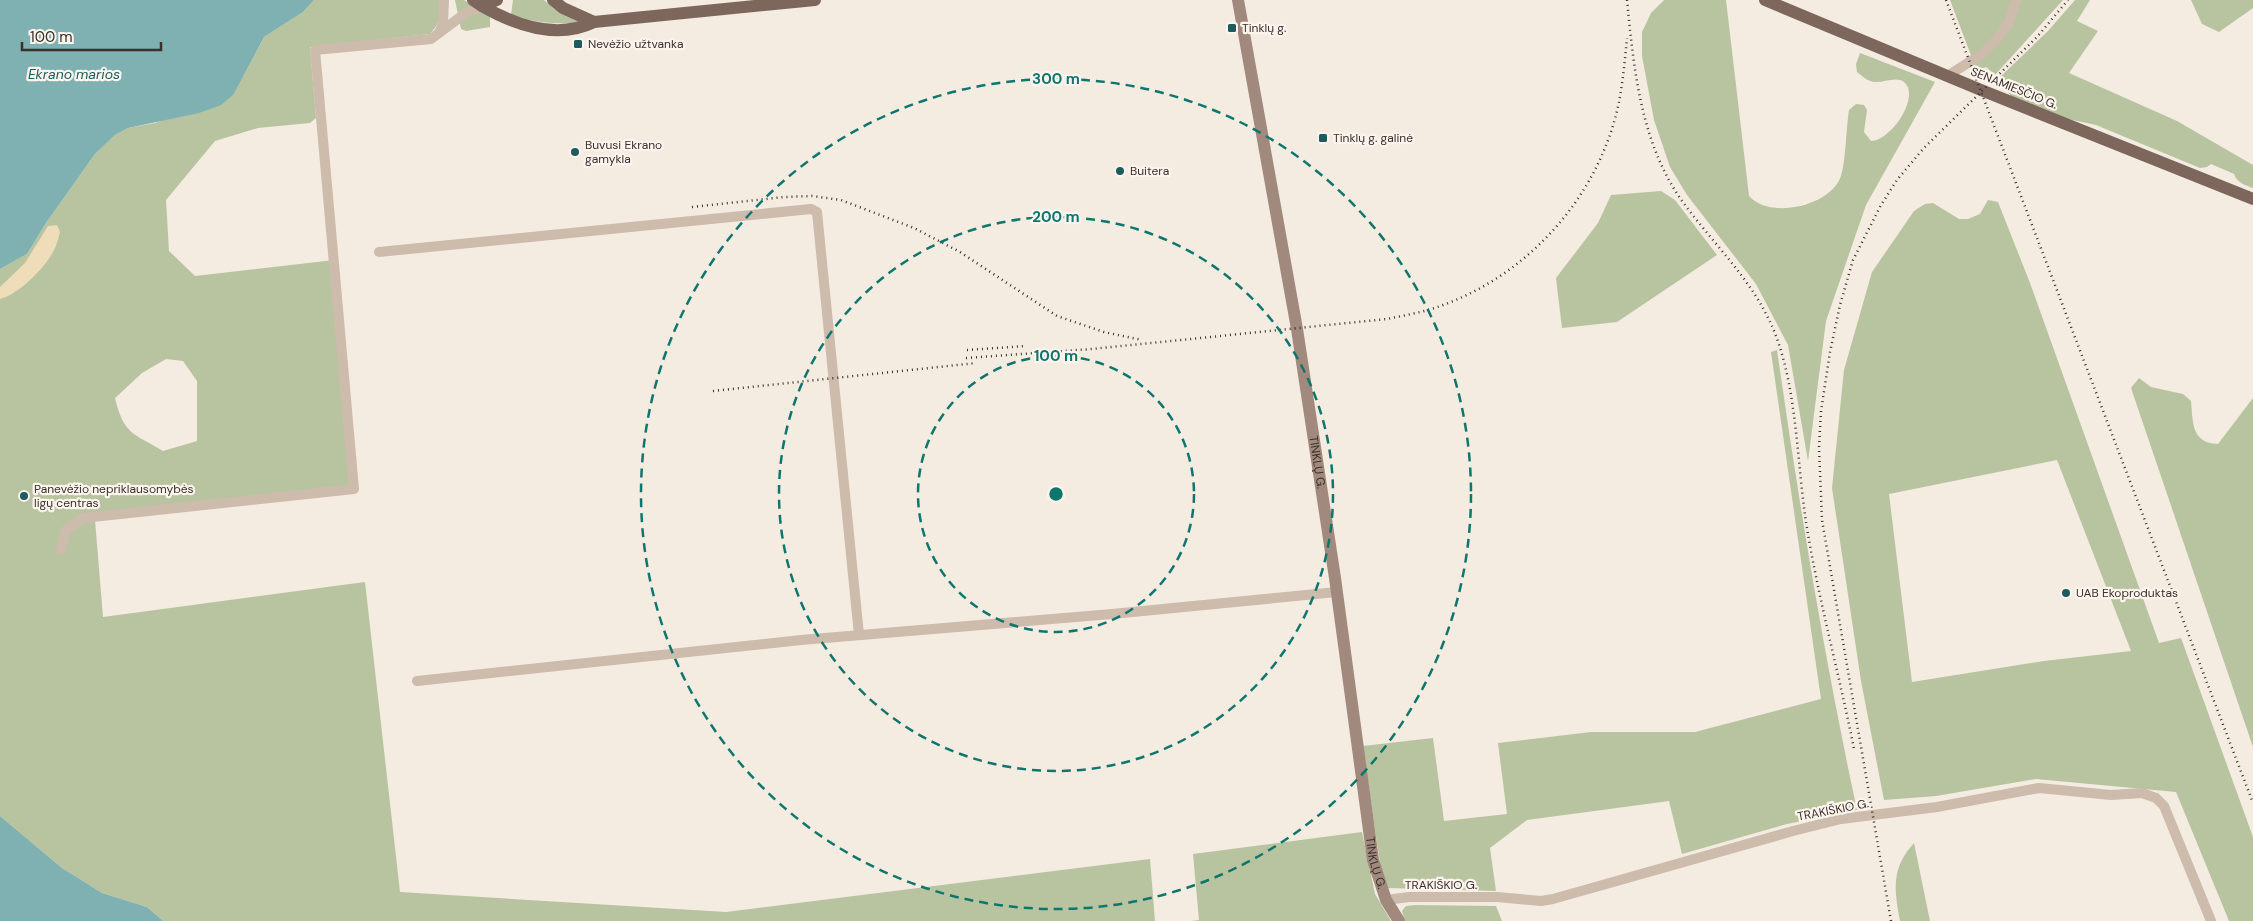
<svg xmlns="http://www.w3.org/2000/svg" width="2253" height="921" font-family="'DM Sans',sans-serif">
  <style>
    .green { fill: #b8c4a0; fill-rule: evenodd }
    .sand { fill: #efdcb8 }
    .water { fill: #7fb0b2 }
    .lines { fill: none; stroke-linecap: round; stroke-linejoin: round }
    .street { stroke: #cdbbac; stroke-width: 10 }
    .secondary { stroke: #a18a7d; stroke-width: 12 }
    .primary { stroke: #7d675c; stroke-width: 12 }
    .rail { stroke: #3b302b; stroke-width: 2.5; stroke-dasharray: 1 4; stroke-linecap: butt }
    .ring { fill: none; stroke: #0f766e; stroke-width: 2.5; stroke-dasharray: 9 6 }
    .poi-dot { fill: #1f5a5e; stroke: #fbf5ee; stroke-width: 2 }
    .labels { text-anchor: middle; stroke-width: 4.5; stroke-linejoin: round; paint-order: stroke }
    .poi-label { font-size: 12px; fill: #3b302b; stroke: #fbf5ee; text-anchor: start }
    .street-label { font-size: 12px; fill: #3b302b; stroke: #fbf5ee }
    .water-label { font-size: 14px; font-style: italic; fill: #1f5a5e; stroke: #fbf5ee }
    .centre { fill: #0f766e; stroke: #fbf5ee; stroke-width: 2.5 }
    .ring-label { font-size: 15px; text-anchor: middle; font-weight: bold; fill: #0f766e; stroke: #fbf5ee; stroke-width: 4.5; stroke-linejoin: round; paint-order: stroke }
  </style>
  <rect width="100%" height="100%" fill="#f4ebe1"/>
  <g class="green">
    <path d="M314,0H440C443,14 439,24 430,34L310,47L316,118L310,123L258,128L215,141L166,200L169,251L195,276L334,260L354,489L95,520L103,617L365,582L400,892L726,912L1150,859L1155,921H163L147,907L102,893L62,868L0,816V269L27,254L46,223L95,154L115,135L128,128L155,123L234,94L264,37L303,12ZM166,359L183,361L197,381V441L163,451C133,433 124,435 115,398L142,373Z"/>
    <path d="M455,0H464L490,17V27L466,31L461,29Z"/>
    <path d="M513,0H544L554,9L583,22C558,25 536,23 511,15Z"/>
    <path d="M1664,0H1726L1749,196C1770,220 1831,206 1841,176C1846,158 1846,129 1849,110L1856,104L1864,105L1867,110L1864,132L1871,141C1891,141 1921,96 1904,82C1895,75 1880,85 1870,81C1865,79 1861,75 1857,72L1856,64L1860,53L1935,82L1866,205L1826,321L1808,461L1788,345L1756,284L1687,195L1670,167L1654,120L1642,56V32L1651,13Z"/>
    <path d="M1950,0H2063L1995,75L1986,67L1977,71Z"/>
    <path d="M2075,0H2090L2077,21L2098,31L2069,73L2177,121L2253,165V188C2245,185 2237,183 2234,174L2211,164L2207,167L2200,168L2096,125L2068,119L2012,97L1997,80L2048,31Z"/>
    <path d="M2191,0H2253V8L2219,32L2202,24Z"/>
    <path d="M1661,191L1675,200L1717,255L1617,322L1562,328L1556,278L1598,223L1611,195Z"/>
    <path d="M1988,200L1998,202L2030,283L2159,643L2181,638L2253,837V921H2229L2176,792L2036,779L1936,796L1884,800L1861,681L1832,488L1844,370L1872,272L1914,211L1925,204L1933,203L1959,219H1968L1980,214ZM2057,460L2131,651L2044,661L1912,682L1889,494Z"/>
    <path d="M1777,350C1799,504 1824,657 1857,810L1787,824L1682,854L1669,801L1527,820L1490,848L1496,891L1388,888L1380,864L1363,746L1433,738L1444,821L1507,814L1498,743L1591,732H1695L1821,699L1771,352Z"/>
    <path d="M2139,378L2151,387L2183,394L2191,401C2193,422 2191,443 2218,444L2253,398V747L2131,388Z"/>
    <path d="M1362,832L1375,894L1391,921H1191L1199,920L1193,854Z"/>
    <path d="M1914,843L1930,921H1900C1894,889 1891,868 1914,843Z"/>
    <path d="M1415,905L1496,906L1502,921H1405L1402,911L1406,906Z"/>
  </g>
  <path class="sand" d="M57,225L60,232C58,238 57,245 54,250C46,267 18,295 0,299V287L25,263L48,226Z"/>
  <g class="water">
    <path d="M0,0H314L303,12L264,37L234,94L221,105L199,113L128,128L115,135L95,154L46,223L27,254L0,269Z"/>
    <path d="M0,816L62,868L102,893L147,907L163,921H0Z"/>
  </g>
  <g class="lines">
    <g class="street">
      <path d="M439,33L443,23L444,0"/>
      <path d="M1950,78L1952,73L1982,54L1995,41L2009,23L2016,0"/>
      <path d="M379,252L811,209L817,212L859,635"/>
      <path d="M61,550L66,530L83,518L354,489L315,50L431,39L467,12L482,6"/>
      <path d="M417,681L801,640L1112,614L1337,592"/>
      <path d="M1386,900L1409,897H1497L1541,901L1553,899L1793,831L1841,819L1937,807L2039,788L2111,795L2142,793L2156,798L2164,806L2211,921"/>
    </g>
    <path class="secondary" id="s1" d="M1238,0L1297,329L1335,578L1373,860L1386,900L1399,921"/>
    <g class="primary">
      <path d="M473,0L482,6L497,0"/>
      <path d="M553,0L563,8L594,22"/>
      <path d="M1765,0L1981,90L2253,199"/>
      <path d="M482,6C515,25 557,40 594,22L815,0"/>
    </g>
    <g class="rail">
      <path d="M1627,0C1634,71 1641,146 1685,205C1717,248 1757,285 1776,336C1797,392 1797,462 1806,522C1818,598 1839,673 1854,749"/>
      <path d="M1946,0L2253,803"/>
      <path d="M692,207L784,197L812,196L841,200L914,228L960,252L1057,316L1104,332L1142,340"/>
      <path d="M967,350L1026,346"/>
      <path d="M966,358L1092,349L1387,319C1406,315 1425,312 1443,305C1531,273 1600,194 1619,102C1623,81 1625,59 1627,38"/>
      <path d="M713,391L976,363"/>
      <path d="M1891,921L1822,520L1819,448L1821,411L1830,352L1840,305L1853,260L1881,205L1897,180L1923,149L2037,37L2068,0"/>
    </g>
  </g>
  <g class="ring">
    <circle cx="1056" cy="494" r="138"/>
    <circle cx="1056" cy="494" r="277"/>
    <circle cx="1056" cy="494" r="415"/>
  </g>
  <g class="poi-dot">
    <rect x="1227" y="23" width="10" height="10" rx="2.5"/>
    <rect x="573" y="39" width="10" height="10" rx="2.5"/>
    <rect x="1318" y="133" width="10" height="10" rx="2.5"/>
    <circle cx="575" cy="152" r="5"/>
    <circle cx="1120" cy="171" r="5"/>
    <circle cx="24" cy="496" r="5"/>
    <circle cx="2066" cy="593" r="5"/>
  </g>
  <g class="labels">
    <g class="poi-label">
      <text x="1242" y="32">Tinklų g.</text>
      <text x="588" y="48">Nevėžio užtvanka</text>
      <text x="1333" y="142">Tinklų g. galinė</text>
      <text x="585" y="149">Buvusi Ekrano<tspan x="585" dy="14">gamykla</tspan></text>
      <text x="1130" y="175">Buitera</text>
      <text x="34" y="493">Panevėžio nepriklausomybės<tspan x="34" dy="14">ligų centras</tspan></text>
      <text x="2076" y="597">UAB Ekoproduktas</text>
    </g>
    <g class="street-label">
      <text transform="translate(2014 88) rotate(22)" y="4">SENAMIESČIO G.</text>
      <text dy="4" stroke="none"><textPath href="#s1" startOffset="469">TINKLŲ G.</textPath></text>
      <text transform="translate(1833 810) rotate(-11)" y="4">TRAKIŠKIO G.</text>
      <text dy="4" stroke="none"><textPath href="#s1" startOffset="874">TINKLŲ G.</textPath></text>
      <text x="1441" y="889">TRAKIŠKIO G.</text>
    </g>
    <g class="water-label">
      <text x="74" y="79">Ekrano marios</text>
    </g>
  </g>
  <circle cx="1056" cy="494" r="8" class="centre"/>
  <g class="ring-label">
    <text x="1056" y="84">300 m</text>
    <text x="1056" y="222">200 m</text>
    <text x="1056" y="361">100 m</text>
  </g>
  <path d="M22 42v8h139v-8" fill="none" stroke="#3b302b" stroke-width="2.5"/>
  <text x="30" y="42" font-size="15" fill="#3b302b" stroke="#fbf5ee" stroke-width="4" paint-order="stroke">100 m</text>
</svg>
